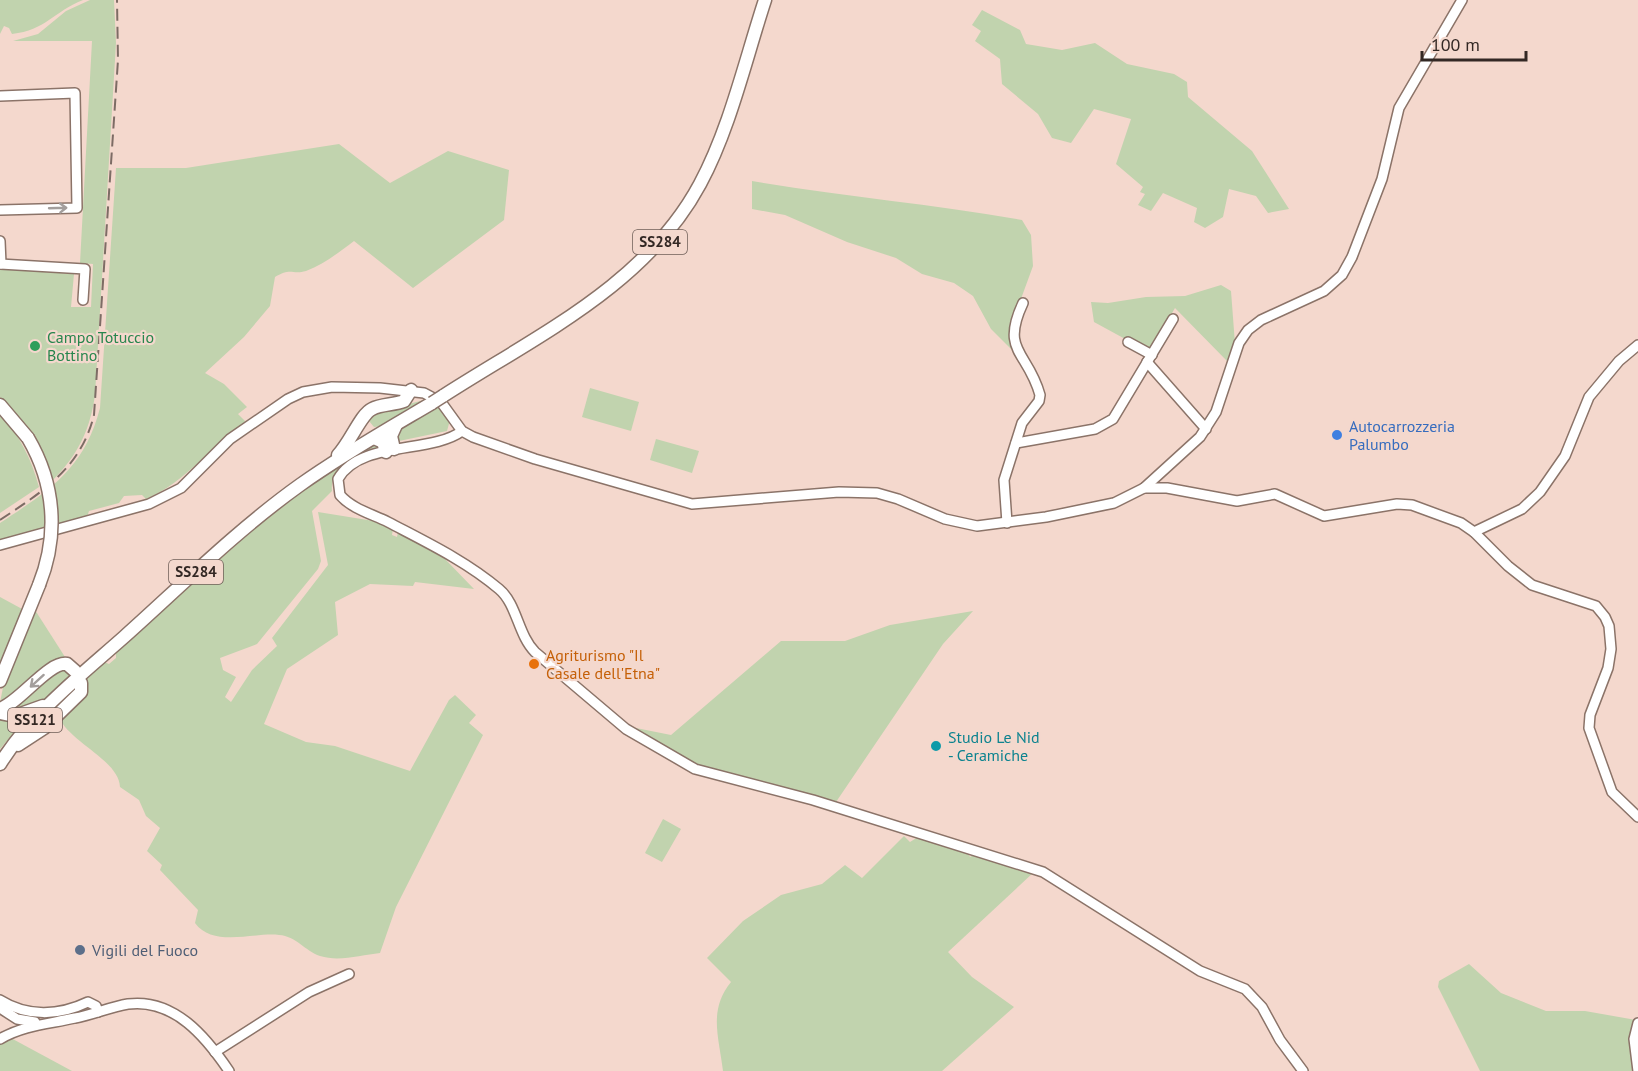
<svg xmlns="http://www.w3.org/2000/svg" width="1638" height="1071" font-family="'PT Sans',sans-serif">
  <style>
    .green { fill: #c1d3ae }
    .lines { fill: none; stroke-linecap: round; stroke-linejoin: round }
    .minor-casing { stroke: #8b7368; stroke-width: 12 }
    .major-casing { stroke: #8b7368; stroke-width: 15 }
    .minor { stroke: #fff; stroke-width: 9 }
    .major { stroke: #fff; stroke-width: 12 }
    .rail { stroke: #7d6c65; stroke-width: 2; stroke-dasharray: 12 6; stroke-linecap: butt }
    .major-bridge-casing { stroke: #8b7368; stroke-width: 15; stroke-linecap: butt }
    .major-bridge { stroke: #fff; stroke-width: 12 }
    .oneway { stroke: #a39e9c }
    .leisure-dot { fill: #2e9e5b; stroke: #f4d8cd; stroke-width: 2 }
    .shop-dot { fill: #3f7fe0; stroke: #f4d8cd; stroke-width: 2 }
    .food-dot { fill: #e8710a; stroke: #f4d8cd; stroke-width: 2 }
    .culture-dot { fill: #0f9aa8; stroke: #f4d8cd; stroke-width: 2 }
    .service-dot { fill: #5c6f8a; stroke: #f4d8cd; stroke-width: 2 }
    .labels { text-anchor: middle; stroke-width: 4.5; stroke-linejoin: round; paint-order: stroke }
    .shield { fill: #f4d8cd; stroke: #6d5d57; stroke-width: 1.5 }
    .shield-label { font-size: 15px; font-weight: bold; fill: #332824 }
    .leisure-label { font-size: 16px; fill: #27864d; stroke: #f4d8cd; text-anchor: start }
    .shop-label { font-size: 16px; fill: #366cbe; stroke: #f4d8cd; text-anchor: start }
    .food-label { font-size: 16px; fill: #c56008; stroke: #f4d8cd; text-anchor: start }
    .culture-label { font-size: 16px; fill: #0d838f; stroke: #f4d8cd; text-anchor: start }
    .service-label { font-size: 16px; fill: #4e5e75; stroke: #f4d8cd; text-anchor: start }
  </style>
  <rect width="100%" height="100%" fill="#f4d8cd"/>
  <g class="green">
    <path d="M0,0H83C53,12 46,30 12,34L9,28L4,26L0,34Z"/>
    <path d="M90,0H114L116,43L95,395C90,430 78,455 53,480L35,435L0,397V269L74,274L71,307H91L93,264L80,263L92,41H13L38,34L66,11Z"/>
    <path d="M982,10L1020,30L1026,44L1062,50L1095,43L1127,64L1174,74L1187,82L1188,97L1252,151L1289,209L1268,213L1256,196L1229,189L1223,217L1205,228L1194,222L1197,208L1163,193L1151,211L1138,205L1145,194L1140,192L1143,187L1116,164L1131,119L1094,109L1071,143L1052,138L1038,114L1002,84L1000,59L975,41L981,31L972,25Z"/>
    <path d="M339,144L390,183L448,151L509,170L504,220L413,288L354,241C338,253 324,264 306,271C292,275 291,267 275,277L270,306L244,337L205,373L224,384L247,407L238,414L246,422C211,446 186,482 146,499L142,495L124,496L119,503L89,511L87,517L0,541V523C50,490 84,469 100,408L116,168H186Z"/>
    <path d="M752,181C842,196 932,204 1022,220L1031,235L1033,266L1010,329L1011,349L991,329L973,296L954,283L922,274L896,258L847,242L785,215L752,209Z"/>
    <path d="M1221,285L1231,291L1235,344L1228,362L1175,308L1149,352L1094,322L1091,302L1108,303L1146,297L1185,296Z"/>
    <path d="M590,388L639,402L631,431L582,417Z"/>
    <path d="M428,399L383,426L374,427L369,421L374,413Z"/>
    <path d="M439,405L450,420L447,431L399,441L396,438L399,429Z"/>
    <path d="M0,414C20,436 31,458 39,487L0,513Z"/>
    <path d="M656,439L699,451L692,473L650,460Z"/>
    <path d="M372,445H377L378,449C360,458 329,466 332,491L312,511L321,561L318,569L257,644L220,658L223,670L236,677L225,697L231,702L252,670L277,646L272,638L328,565L318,512L380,522L393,529L392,535L397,537L398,532L445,559L474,589L415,582L413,586L370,584L335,602L338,635L287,669L264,724L306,742L335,746L410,771L449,700L455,695L476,715L469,723L483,735L396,907L380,953C361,955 339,962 320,956C305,951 296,936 279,935C254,932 213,948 195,923L198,910L160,870L162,865L147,851L160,828L146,816L139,800L120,787C119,760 69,742 59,717L84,680L104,662L109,664L116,658V651L253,530L304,490Z"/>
    <path d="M0,597L24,610L0,668Z"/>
    <path d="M35,610L65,657L14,699L0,703L4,682Z"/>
    <path d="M973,611L943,644L836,802L694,764L631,727L671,735L781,641H845L890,625Z"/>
    <path d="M61,667L74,674C48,696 41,710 6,710Z"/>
    <path d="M28,716L0,749V717Z"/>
    <path d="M663,819L681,829L662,862L645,853Z"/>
    <path d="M904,836L910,842L918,837L967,851L970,857L975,854L1034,872L948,952L972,977L1014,1007L942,1071H723C719,1037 708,1010 731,982L707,958L743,921L781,895L822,884L845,865L862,878Z"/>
    <path d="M1469,964L1501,993L1546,1011H1585L1636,1020L1635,1071H1480L1438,987L1439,981Z"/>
    <path d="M9,1037L72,1071H0V1042Z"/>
  </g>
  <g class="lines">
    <defs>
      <g id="minor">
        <path d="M0,96L75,93L77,208L0,210"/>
        <path d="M0,241L1,264"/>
        <path d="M0,264L85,269L83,300"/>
        <path d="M1128,342L1152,355"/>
        <path d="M1147,362L1206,429"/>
        <path d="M462,431C431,454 360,440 338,479L340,495C352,509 372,514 388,522C426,542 466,561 499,589C517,604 518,635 535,652L626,729L695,769L813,800L1043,872L1200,971L1245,989L1262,1007L1280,1040L1303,1071"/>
        <path d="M1016,443L1095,429L1113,419L1173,319"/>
        <path d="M1144,488H1167L1237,501L1275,494L1324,516L1397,504L1412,505L1461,523L1474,532L1508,566L1532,585L1596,606L1605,617L1609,626L1611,649L1608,668L1590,715L1589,728L1612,792L1638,817"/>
        <path d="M1007,523L1004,480L1022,423L1039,401L1040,395C1028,351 1000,352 1023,303"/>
        <path d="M1474,532L1522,509L1540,492L1565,456L1589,397L1619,361L1638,345"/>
        <path d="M0,545L149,504L181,488L230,439L288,399L303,392L332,387L380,388L424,393L441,402L462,431L473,437L535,459L692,504L839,492L877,493L898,499L945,519L977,526L1046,517L1114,503L1144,488L1200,437L1216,412L1239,343L1248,330L1261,320L1324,291L1342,275L1352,257L1382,179L1399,108L1462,0"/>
        <path d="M0,1000C27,1017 59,1016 88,1002L96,1006L98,1012"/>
        <path d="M0,1008L17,1019L35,1022"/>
        <path d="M0,1039C24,1025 49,1024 75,1018C92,1015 110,1007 128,1004C174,998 206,1037 229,1071"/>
        <path d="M215,1052L309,992L349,974"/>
        <path d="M1638,1071L1634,1039L1638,1023"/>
      </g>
      <g id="major">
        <path d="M443,396C536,336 646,285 700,184C730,128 745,61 765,0"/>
        <path d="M0,405L28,438"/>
        <path d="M374,438L383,442L386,452"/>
        <path d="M394,449L391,436L396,425"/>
        <path d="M338,455C350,443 361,414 372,409C381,404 394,405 404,401L411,390"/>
        <path d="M0,681L39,585"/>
        <path d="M0,709C20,702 49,661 67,664L75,671"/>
        <path d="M0,713L15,716L43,706"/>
        <path d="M18,745L44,728L81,692V683"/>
        <path d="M0,764C31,714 80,676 124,637C181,586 237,530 300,485C342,455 388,429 432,403"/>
      </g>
    </defs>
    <use href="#minor" class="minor-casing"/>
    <use href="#major" class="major-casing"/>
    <use href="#minor" class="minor"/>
    <use href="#major" class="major"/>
    <path class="rail" d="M0,520C42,492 81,468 94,415L118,60L117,0"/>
    <defs>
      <g id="major-bridge">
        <path d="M432,403L443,396"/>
        <path d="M28,438C55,484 59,535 39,585"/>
      </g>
    </defs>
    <use href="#major-bridge" class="major-bridge-casing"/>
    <use href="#major-bridge" class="major-bridge"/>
  </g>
  <defs><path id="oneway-shaft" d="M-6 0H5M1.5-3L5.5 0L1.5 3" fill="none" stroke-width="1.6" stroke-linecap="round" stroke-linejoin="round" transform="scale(1.5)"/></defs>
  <g class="oneway">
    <use href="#oneway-shaft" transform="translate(58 208) rotate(-2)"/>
    <use href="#oneway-shaft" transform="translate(37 681) rotate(138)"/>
  </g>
  <circle class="leisure-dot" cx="35" cy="346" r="6"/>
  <circle class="shop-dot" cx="1337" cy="435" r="6"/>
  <circle class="food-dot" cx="534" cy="664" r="6"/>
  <circle class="culture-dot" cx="936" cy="746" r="6"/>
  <circle class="service-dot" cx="80" cy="950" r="6"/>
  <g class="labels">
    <g class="shield">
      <rect x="633" y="230" width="54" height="24" rx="4.5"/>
      <rect x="169" y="560" width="54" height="24" rx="4.5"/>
      <rect x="8" y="708" width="54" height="24" rx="4.5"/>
    </g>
    <g class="shield-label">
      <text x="660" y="247">SS284</text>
      <text x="196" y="577">SS284</text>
      <text x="35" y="725">SS121</text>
    </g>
    <g class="leisure-label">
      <text x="47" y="343">Campo Totuccio<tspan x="47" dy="18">Bottino</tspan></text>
    </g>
    <g class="shop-label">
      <text x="1349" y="432">Autocarrozzeria<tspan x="1349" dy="18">Palumbo</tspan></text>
    </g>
    <g class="food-label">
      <text x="546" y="661">Agriturismo "Il<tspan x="546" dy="18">Casale dell'Etna"</tspan></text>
    </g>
    <g class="culture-label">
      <text x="948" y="743">Studio Le Nid<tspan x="948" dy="18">- Ceramiche</tspan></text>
    </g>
    <g class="service-label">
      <text x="92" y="956">Vigili del Fuoco</text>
    </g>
  </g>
  <path d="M1422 51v9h104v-9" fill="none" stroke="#332824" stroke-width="3"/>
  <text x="1431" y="51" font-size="18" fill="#332824" stroke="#f4d8cd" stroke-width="4.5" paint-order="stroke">100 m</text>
</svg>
